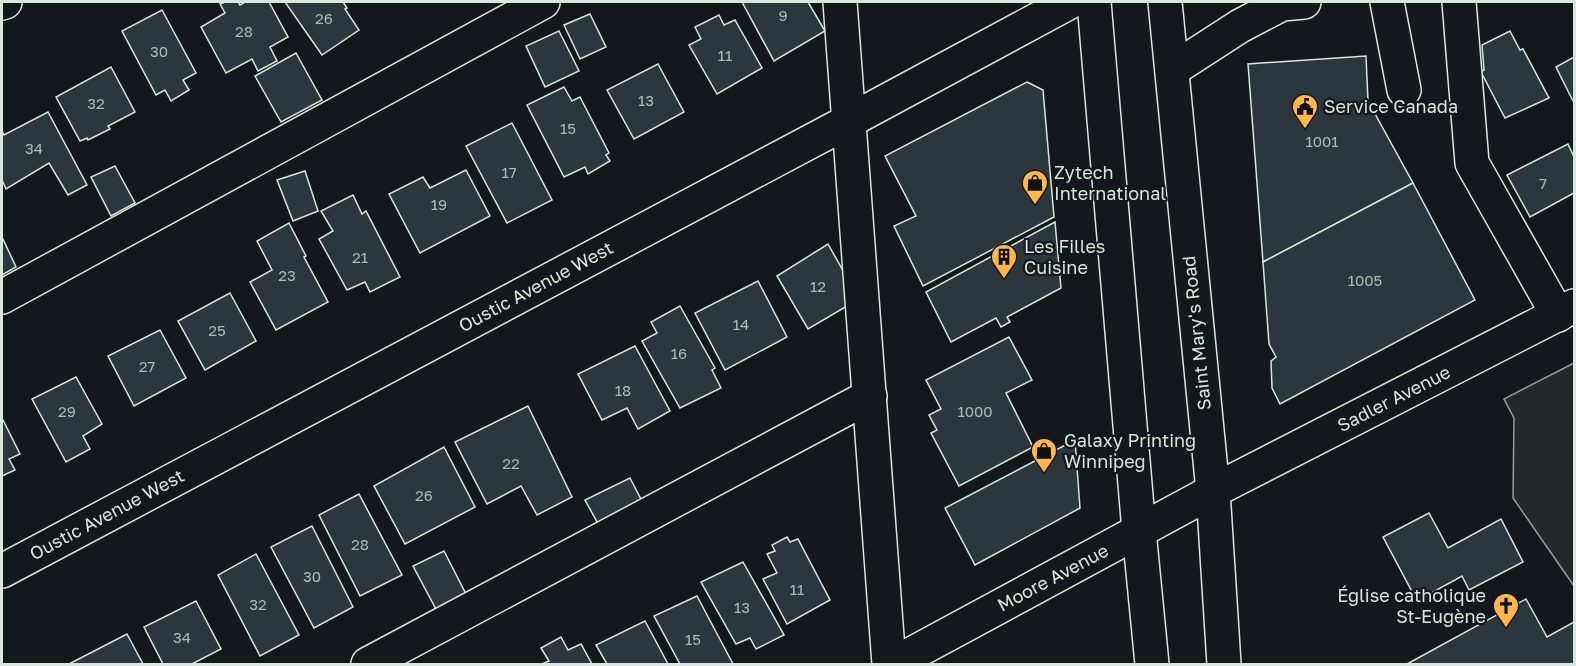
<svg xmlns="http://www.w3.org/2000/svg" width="1576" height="666" font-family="'Golos Text',sans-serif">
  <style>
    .parking { fill: #24282b; stroke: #939e99; stroke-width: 1.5 }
    .building { fill: #2c363c; stroke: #d8e6dc; stroke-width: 1.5 }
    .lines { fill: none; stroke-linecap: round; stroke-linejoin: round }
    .minor-casing { stroke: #d8e6dc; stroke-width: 36 }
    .major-casing { stroke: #d8e6dc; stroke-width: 36 }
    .minor { stroke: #14181c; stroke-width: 33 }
    .major { stroke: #14181c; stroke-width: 33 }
    .labels { text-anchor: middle; stroke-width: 4.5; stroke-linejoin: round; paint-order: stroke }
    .number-label { font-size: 15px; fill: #adbab4 }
    .poi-label { font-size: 18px; fill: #d8e6dc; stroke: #14181c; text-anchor: start }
    .street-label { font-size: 18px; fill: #d8e6dc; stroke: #14181c }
  </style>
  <rect width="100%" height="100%" fill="#14181c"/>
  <path class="parking" d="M1574,363V586L1513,498L1514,418L1504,399Z"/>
  <g class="building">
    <path d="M225,2H238L240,5L245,2H269L288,37L270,47L277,61L258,71L252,59L226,73L201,27L225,13L220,4Z"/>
    <path d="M285,2H343L347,8L345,9L359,30L322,55Z"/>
    <path d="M742,2H808L825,31L774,61Z"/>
    <path d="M162,10L196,73L183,80L189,90L171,101L165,90L156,95L122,31Z"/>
    <path d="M590,14L606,47L580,59L564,25Z"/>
    <path d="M719,15L724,25L735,20L762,68L717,94L689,45L701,39L695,27Z"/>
    <path d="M559,31L579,71L545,87L526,46Z"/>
    <path d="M1510,31L1520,50L1523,49L1549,98L1505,118L1481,72L1484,70L1482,45Z"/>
    <path d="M296,53L322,100L281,122L255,76Z"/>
    <path d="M1366,56L1368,101L1413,183L1263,262L1248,64Z"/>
    <path d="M1574,57V103L1556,67Z"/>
    <path d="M658,64L684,112L634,139L607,90Z"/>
    <path d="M111,67L135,112L108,126L110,129L88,140L87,138L80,141L56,97Z"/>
    <path d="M1027,82L1043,90L1054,217L923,286L894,226L916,216L885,156Z"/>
    <path d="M564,87L572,101L580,97L609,153L606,155L610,161L588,174L585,167L564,177L527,105Z"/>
    <path d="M48,112L87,185L68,195L49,163L6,189L2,180V131L4,135Z"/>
    <path d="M512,123L552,200L507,223L466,146Z"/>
    <path d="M1568,144L1574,157V193L1530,217L1507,175Z"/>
    <path d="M115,166L135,203L111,216L91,177Z"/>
    <path d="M466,170L490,216L420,253L389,194L423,177L430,188Z"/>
    <path d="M305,171L318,211L293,221L277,180Z"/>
    <path d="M1413,183L1475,300L1280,404L1272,388L1271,361L1276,357L1269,344L1263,262Z"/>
    <path d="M353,195L362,214L366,211L400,277L370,292L365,282L347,290L319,239L333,231L321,211Z"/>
    <path d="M1055,222L1061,288L1007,317L1010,322L1001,327L996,318L951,342L926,292Z"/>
    <path d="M289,223L306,256L304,257L328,302L276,330L250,282L272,270L257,241Z"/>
    <path d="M2,237L16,267L2,275Z"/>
    <path d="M828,244L859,299L808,329L777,276Z"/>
    <path d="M758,281L787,337L725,370L695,313Z"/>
    <path d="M230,293L256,341L205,370L178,321Z"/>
    <path d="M680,306L715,368L712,370L721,388L680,408L642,341L657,333L651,322Z"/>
    <path d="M160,330L186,378L134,406L108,356Z"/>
    <path d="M1009,337L1032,380L1006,393L1033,447L959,486L931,433L937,430L929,415L941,409L926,380Z"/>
    <path d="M635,346L670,411L638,429L627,408L602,420L578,374Z"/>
    <path d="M76,377L102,424L83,436L90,449L66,462L32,399Z"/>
    <path d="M528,406L572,497L537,515L521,486L487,504L455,442Z"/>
    <path d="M2,418L20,454L9,459L15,470L2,476Z"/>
    <path d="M1075,440L1080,508L975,565L945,508Z"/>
    <path d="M444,447L475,507L405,544L374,486Z"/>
    <path d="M630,478L645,507L602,531L585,500Z"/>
    <path d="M359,494L402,575L360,596L319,515Z"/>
    <path d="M1429,513L1448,548L1501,519L1523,562L1469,590L1462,576L1417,601L1383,537Z"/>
    <path d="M312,526L353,607L314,628L271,547Z"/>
    <path d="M787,537L790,542L798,539L830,600L787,624L763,579L777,573L767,554L775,551L772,545Z"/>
    <path d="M444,551L467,596L437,611L413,566Z"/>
    <path d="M256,554L299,635L260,656L218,575Z"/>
    <path d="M743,562L784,635L756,649L750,638L736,644L701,582Z"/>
    <path d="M697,596L733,664H680L654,616Z"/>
    <path d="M1526,599L1547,637L1574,622V664H1407Z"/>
    <path d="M196,601L221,649L192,664H163L144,627Z"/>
    <path d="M645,621L668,664H607L596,645Z"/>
    <path d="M127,634L143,664H69Z"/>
    <path d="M561,637L568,650L581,644L592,664H542L549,661L541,648Z"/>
  </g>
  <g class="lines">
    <defs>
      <g id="minor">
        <path d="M840,2L889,664"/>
        <path d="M1387,2L1404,90"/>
        <path d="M1459,2L1472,163L1558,315"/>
        <path d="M2,3L5,2"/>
        <path d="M1172,70L1240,26L1282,4L1304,2"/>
        <path d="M2,297L543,2"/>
        <path d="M2,571L849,121L1070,2"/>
        <path d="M368,664L870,396"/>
        <path d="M893,664L1213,491L1574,306"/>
      </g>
      <g id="major">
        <path d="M1094,2L1139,531L1152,664"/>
        <path d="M1165,2L1213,491L1224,664"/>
      </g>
    </defs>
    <use href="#minor" class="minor-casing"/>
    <use href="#major" class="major-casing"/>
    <use href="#minor" class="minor"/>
    <use href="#major" class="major"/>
  </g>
  <defs>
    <symbol id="civic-pin" viewBox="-11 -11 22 30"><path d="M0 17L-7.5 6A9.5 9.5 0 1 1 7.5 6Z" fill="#ffb74d" stroke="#14181c"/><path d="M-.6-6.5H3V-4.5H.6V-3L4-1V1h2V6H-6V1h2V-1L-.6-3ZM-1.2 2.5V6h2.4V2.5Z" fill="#111"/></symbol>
    <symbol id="shop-pin" viewBox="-11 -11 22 30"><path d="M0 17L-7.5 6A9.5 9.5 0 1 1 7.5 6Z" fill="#ffb74d" stroke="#14181c"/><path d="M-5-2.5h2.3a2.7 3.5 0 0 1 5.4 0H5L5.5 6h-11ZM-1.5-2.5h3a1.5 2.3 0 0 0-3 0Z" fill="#111"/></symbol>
    <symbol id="building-pin" viewBox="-11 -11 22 30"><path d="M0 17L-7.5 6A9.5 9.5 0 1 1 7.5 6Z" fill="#ffb74d" stroke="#14181c"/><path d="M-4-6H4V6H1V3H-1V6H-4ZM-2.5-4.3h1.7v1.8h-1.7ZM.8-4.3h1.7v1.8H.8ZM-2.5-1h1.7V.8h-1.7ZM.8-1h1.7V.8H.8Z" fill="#111"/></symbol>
    <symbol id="church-pin" viewBox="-11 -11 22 30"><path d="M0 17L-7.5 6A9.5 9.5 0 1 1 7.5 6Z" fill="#ffb74d" stroke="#14181c"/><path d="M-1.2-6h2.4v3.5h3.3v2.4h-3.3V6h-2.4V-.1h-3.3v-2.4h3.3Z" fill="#111"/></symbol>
  </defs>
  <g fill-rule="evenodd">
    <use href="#civic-pin" x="1290" y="92" width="30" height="40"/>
    <use href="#shop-pin" x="1020" y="168" width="30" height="40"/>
    <use href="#building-pin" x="989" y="242" width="30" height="40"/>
    <use href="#shop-pin" x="1029" y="436" width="30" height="40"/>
    <use href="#church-pin" x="1491" y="591" width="30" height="40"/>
  </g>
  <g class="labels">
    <g class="number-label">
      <text x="783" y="21">9</text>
      <text x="324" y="24">26</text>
      <text x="244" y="37">28</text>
      <text x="159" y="57">30</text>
      <text x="725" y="61">11</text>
      <text x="646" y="106">13</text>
      <text x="96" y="109">32</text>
      <text x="568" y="134">15</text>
      <text x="1322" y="147">1001</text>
      <text x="34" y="154">34</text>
      <text x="509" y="178">17</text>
      <text x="1543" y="189">7</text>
      <text x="439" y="210">19</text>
      <text x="360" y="263">21</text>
      <text x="287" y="281">23</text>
      <text x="1365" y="286">1005</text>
      <text x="818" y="292">12</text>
      <text x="741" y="330">14</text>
      <text x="217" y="336">25</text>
      <text x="679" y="359">16</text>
      <text x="147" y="372">27</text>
      <text x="623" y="396">18</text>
      <text x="67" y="417">29</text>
      <text x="975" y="417">1000</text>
      <text x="511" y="469">22</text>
      <text x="424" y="501">26</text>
      <text x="360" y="550">28</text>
      <text x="312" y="582">30</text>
      <text x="797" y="595">11</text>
      <text x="258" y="610">32</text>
      <text x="742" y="613">13</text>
      <text x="182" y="643">34</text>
      <text x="693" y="645">15</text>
    </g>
    <g class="poi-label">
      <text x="1324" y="113">Service Canada</text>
      <text x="1054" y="179">Zytech<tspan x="1054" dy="21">International</tspan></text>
      <text x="1024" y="253">Les Filles<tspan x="1024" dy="21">Cuisine</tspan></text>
      <text x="1064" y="447">Galaxy Printing<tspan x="1064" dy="21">Winnipeg</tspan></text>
      <text x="1486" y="602" text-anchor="end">Église catholique<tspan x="1486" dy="21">St-Eugène</tspan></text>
    </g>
    <g class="street-label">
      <text transform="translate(536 287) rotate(-28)" y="6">Oustic Avenue West</text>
      <text transform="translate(1197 333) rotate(-96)" y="6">Saint Mary's Road</text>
      <text transform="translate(1394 399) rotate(-27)" y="6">Sadler Avenue</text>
      <text transform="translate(107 515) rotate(-28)" y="6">Oustic Avenue West</text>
      <text transform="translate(1053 578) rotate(-28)" y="6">Moore Avenue</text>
    </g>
  </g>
  <rect width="1576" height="666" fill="none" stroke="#d8e6dc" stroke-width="6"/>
</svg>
